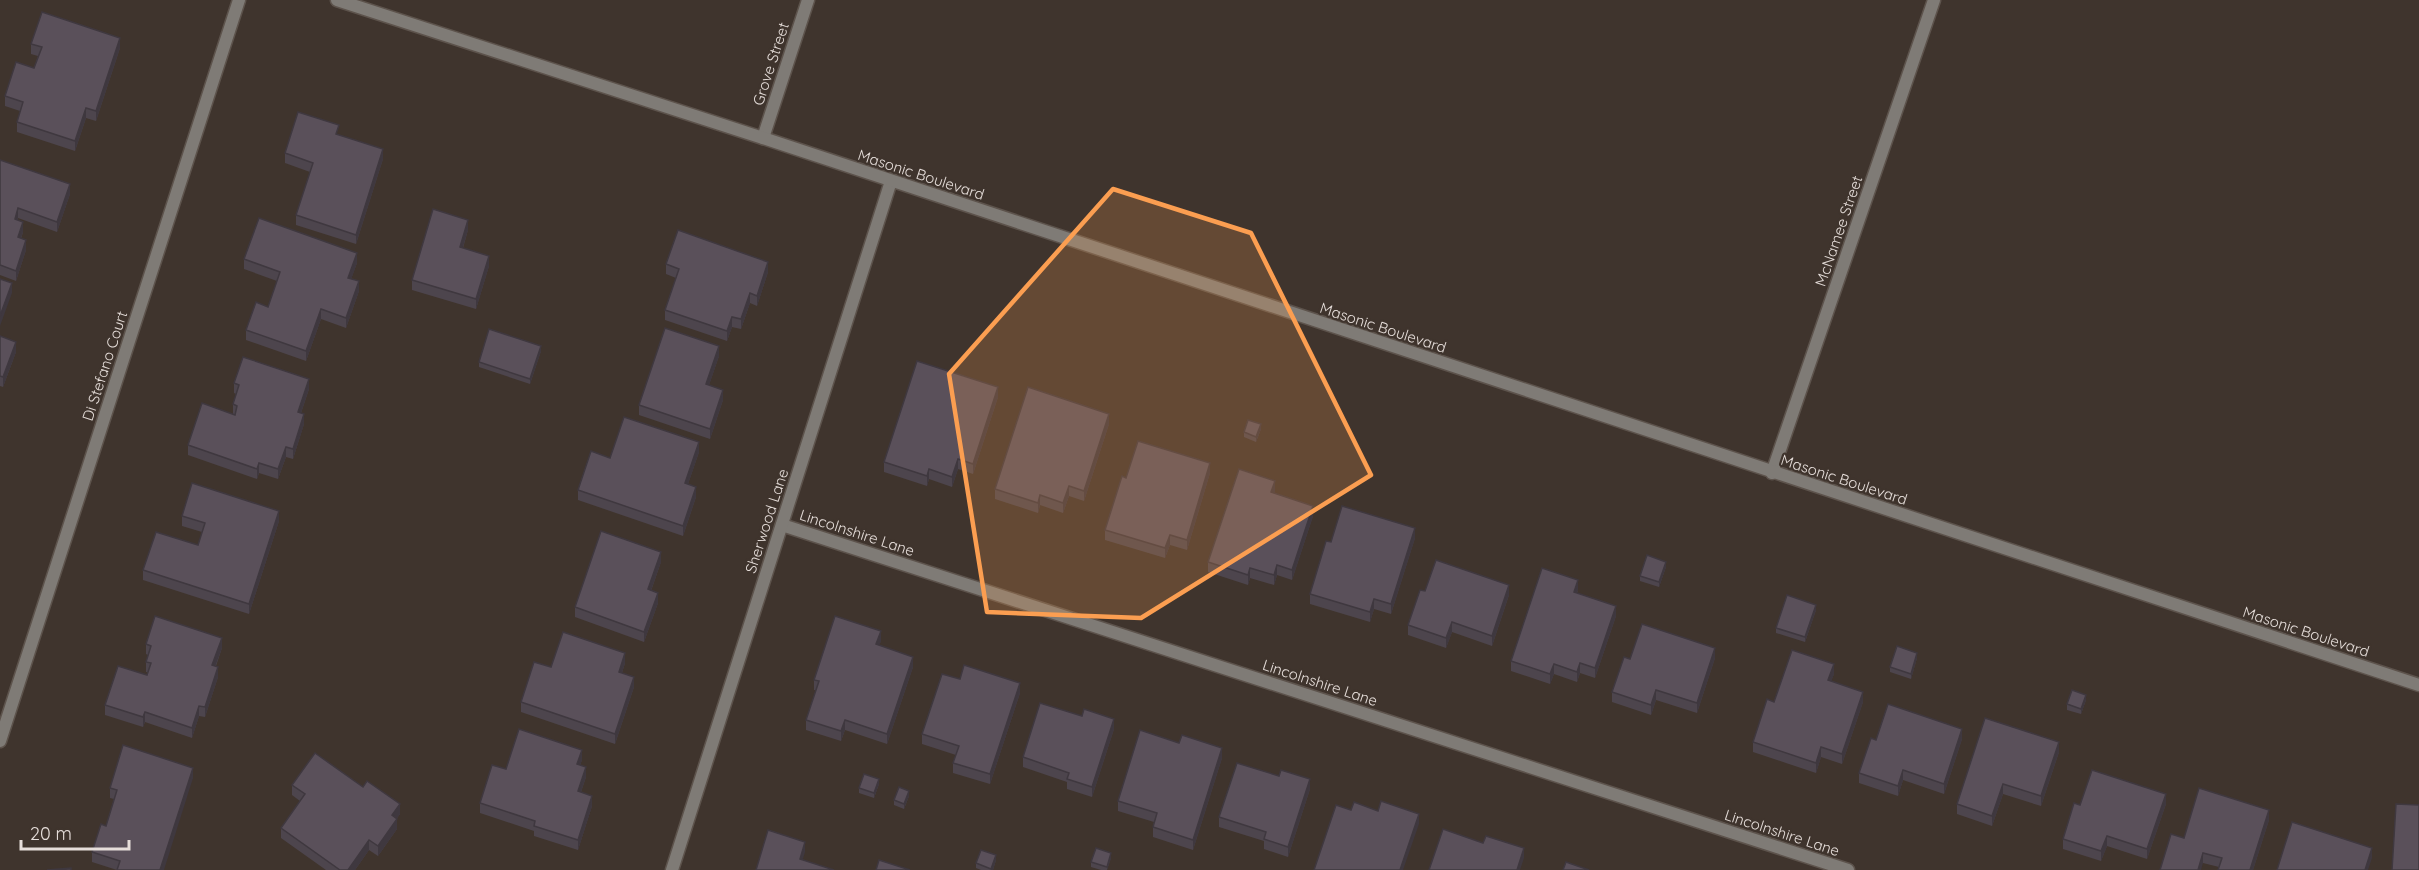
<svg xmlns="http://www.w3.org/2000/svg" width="2419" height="870" font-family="Quicksand,sans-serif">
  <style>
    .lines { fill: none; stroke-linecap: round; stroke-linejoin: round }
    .minor-casing { stroke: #5d534c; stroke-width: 15 }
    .tertiary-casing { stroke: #5d534c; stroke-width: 15 }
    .minor { stroke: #7f7b76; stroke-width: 12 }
    .tertiary { stroke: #7f7b76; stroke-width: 12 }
    .wall { fill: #4d454d }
    .shaded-wall { fill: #3f383f }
    .building { fill: #5a505a; stroke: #3f383f; stroke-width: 1.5 }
    .marked { fill: #fb9e51; fill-opacity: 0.2; stroke: #fb9e51; stroke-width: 4.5; stroke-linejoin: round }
    .labels { text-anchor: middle; stroke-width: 4.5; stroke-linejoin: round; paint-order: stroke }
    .street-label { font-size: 15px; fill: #e6deda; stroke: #3f342d }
  </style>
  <rect width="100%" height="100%" fill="#3f342d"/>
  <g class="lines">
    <defs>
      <g id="minor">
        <path d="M763,138L808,0"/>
        <path d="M1772,473L1934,0"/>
        <path d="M782,525L1848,870"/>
        <path d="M0,741L239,0"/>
        <path d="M672,870L891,181"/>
      </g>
      <path id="tertiary" d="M337,0L763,138L2419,685"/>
    </defs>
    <use href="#minor" class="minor-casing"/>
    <use href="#tertiary" class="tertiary-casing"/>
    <use href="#minor" class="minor"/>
    <use href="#tertiary" class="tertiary"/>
  </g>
  <g class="wall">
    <path d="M31,44L120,48L96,121L86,118L75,151L17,132V122L20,111L5,106V96L34,68L38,56L31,54Z"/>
    <path d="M339,135L383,159L356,244L296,225V215L310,172L285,163V153Z"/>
    <path d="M0,160L70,194L57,232L18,218V220L23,232L21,239L26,250L16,281L0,275Z"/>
    <path d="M468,230L463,248L489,266L476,309L412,290V280Z"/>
    <path d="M244,259L357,263L351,279L359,291L346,328L321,319L306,361L246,340V330L268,307L277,281L244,269Z"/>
    <path d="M666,264L768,272L757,306L750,303L741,329L732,327L727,341L665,320V310L676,278L666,274Z"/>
    <path d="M0,336L16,352L3,387L0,386Z"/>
    <path d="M541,351L530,384L479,367V362Z"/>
    <path d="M719,356L709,385L723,400L710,439L639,415V405Z"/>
    <path d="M234,383L309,389L301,413L304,424L293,459L286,457L278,479L259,473L257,479L188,455V445L233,414V404L236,394L234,393Z"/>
    <path d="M998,397L973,474L958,469L952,487L929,479L927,486L884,472V462Z"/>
    <path d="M1109,424L1084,501L1069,496L1063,513L1040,505L1038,513L995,499V489Z"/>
    <path d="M1261,429L1256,442L1244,437V432Z"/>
    <path d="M699,452L688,484L696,497L683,536L578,500V490L610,458Z"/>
    <path d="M1210,473L1187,550L1170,545L1165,558L1105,540V530L1126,478Z"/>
    <path d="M1275,491L1274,493L1313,516L1292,580L1277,575L1274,585L1250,578L1248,585L1208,572V562Z"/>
    <path d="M182,516L279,521L249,614L143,580V570L198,545L202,532L182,526Z"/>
    <path d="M1415,538L1391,614L1374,609L1370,622L1310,604V594L1331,542Z"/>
    <path d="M661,562L651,591L658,603L644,642L575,617V607Z"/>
    <path d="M1666,567L1659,587L1640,581V576Z"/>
    <path d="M1578,590L1577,593L1616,616L1595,678L1580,673L1577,682L1554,674L1550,684L1511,671V661Z"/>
    <path d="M1425,591L1509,595L1492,646L1452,632L1446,648L1408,635V625Z"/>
    <path d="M1816,610L1805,642L1776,633V628Z"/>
    <path d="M881,641L879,645L913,667L887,744L845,730L841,741L806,730V720L816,690H814V680Z"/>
    <path d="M146,644L222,648L216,666L218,677L205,717L199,716L192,738L145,722L143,727L105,715V705L147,675L148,672H146V662L148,655L146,654Z"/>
    <path d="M1715,658L1697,713L1656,700L1651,715L1612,702V692L1630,659Z"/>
    <path d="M1917,658L1911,679L1890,672V667Z"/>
    <path d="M625,663L622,673L634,687L615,744L521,712V702L551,667Z"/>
    <path d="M1834,674L1831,681L1863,702L1842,764L1821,757L1816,773L1753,752V742L1774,702Z"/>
    <path d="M960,679L1020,693L990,784L953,773V763L956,755L922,744V734Z"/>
    <path d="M2086,700L2081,714L2067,710V704Z"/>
    <path d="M1114,729L1092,797L1067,789V782L1023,767V757Z"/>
    <path d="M1962,739L1944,794L1903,780L1898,796L1859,783V773L1876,740Z"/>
    <path d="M2059,752L2041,806L2003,794L1992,826L1957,814V804Z"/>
    <path d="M1222,758L1193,850L1153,837V827L1154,822L1118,811V801Z"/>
    <path d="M582,760L580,765L586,777L581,792L592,806L578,850L534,836V831L480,813V803L506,769Z"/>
    <path d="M193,778L117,870L92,862V852L106,826L114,799L110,798V788Z"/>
    <path d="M879,784L874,798L859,793V788Z"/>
    <path d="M292,785L400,814L397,818V829L378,856L369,850L355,870H326L281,838V828L300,801L292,795Z"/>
    <path d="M1310,789L1288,857L1264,849V841L1219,827V817Z"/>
    <path d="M909,796L904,809L894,805V800Z"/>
    <path d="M2166,804L2147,859L2107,846L2101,861L2063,849V839L2080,805Z"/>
    <path d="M2269,820L2253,870H2218L2219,867L2203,863L2184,838Z"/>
    <path d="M1111,858L1107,870H1101L1091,867V862Z"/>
    <path d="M996,860L993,870H981L976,868V863Z"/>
  </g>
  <g class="shaded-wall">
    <path d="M120,38V48L96,121V111Z"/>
    <path d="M86,108V118L75,151V141Z"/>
    <path d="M383,149V159L356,244V235Z"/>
    <path d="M70,184V194L57,232V222Z"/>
    <path d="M18,208V218L15,229V219Z"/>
    <path d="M468,220V230L460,257V247Z"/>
    <path d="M23,222V232L18,247V237Z"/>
    <path d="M26,240V250L16,281V271Z"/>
    <path d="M357,253V263L348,288V278Z"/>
    <path d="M489,256V266L476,309V299Z"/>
    <path d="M768,262V272L757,306V296Z"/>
    <path d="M359,281V291L346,328V318Z"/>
    <path d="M12,283V293L0,326V316Z"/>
    <path d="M750,293V303L741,329V319Z"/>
    <path d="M321,309V319L306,361V351Z"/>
    <path d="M732,317V327L727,341V331Z"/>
    <path d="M16,342V352L3,387V377Z"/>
    <path d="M541,346V351L530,384V379Z"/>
    <path d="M719,346V356L706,394V384Z"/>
    <path d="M309,379V389L298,422V412Z"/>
    <path d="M998,387V397L973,474V464Z"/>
    <path d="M723,390V400L710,439V429Z"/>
    <path d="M304,414V424L293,459V449Z"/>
    <path d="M1109,414V424L1084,501V491Z"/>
    <path d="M1261,424V429L1256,442V437Z"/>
    <path d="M699,442V452L685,493V483Z"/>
    <path d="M286,447V457L278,479V469Z"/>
    <path d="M958,459V469L952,487V477Z"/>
    <path d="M259,463V473L257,479V469Z"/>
    <path d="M1210,463V473L1187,550V540Z"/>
    <path d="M929,469V479L927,486V476Z"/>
    <path d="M1275,481V491L1271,502V492Z"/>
    <path d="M1069,486V496L1063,513V503Z"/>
    <path d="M696,487V497L683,536V526Z"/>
    <path d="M1040,495V505L1038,513V503Z"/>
    <path d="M1313,506V516L1292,580V570Z"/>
    <path d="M279,511V521L249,614V604Z"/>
    <path d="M1415,528V538L1391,614V604Z"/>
    <path d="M1170,535V545L1165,558V548Z"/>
    <path d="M661,552V562L648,599V589Z"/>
    <path d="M1666,562V567L1659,587V582Z"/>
    <path d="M1277,565V575L1274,585V575Z"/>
    <path d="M1250,568V578L1248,585V575Z"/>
    <path d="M1578,580V590L1574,602V592Z"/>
    <path d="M1509,585V595L1492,646V636Z"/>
    <path d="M658,593V603L644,642V632Z"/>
    <path d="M1374,599V609L1370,622V612Z"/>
    <path d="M1816,605V610L1805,642V637Z"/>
    <path d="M1616,606V616L1595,678V668Z"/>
    <path d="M1452,622V632L1446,648V638Z"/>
    <path d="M881,631V641L876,654V644Z"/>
    <path d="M222,638V648L212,675V665Z"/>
    <path d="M1715,648V658L1697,713V703Z"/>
    <path d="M625,653V663L619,682V672Z"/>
    <path d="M1917,653V658L1911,679V674Z"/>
    <path d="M913,657V667L887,744V734Z"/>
    <path d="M1580,663V673L1577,682V672Z"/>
    <path d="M1554,664V674L1550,684V674Z"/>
    <path d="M1834,664V674L1828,690V680Z"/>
    <path d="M218,667V677L205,717V707Z"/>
    <path d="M634,677V687L615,744V734Z"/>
    <path d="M1020,683V693L990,784V774Z"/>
    <path d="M1656,690V700L1651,715V705Z"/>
    <path d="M1863,692V702L1842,764V754Z"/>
    <path d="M2086,695V700L2081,714V709Z"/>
    <path d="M199,706V716L192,738V728Z"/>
    <path d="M145,712V722L143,727V717Z"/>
    <path d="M1114,719V729L1092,797V787Z"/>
    <path d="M845,720V730L841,741V731Z"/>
    <path d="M1962,729V739L1944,794V784Z"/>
    <path d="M2059,742V752L2041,806V796Z"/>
    <path d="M1821,747V757L1816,773V763Z"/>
    <path d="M1222,748V758L1193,850V840Z"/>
    <path d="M582,750V760L577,774V764Z"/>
    <path d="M586,767V777L578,801V791Z"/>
    <path d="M193,768V778L164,870H160Z"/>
    <path d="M1903,770V780L1898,796V786Z"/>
    <path d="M879,779V784L874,798V793Z"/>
    <path d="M1310,779V789L1288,857V847Z"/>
    <path d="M2003,784V794L1992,826V816Z"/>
    <path d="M909,791V796L904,809V804Z"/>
    <path d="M2166,794V804L2147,859V849Z"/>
    <path d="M592,796V806L578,850V840Z"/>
    <path d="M400,804V814L392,825V815Z"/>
    <path d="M2269,810V820L2253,870H2250Z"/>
    <path d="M1419,814V824L1403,870H1400Z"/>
    <path d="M397,819V829L378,856V846Z"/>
    <path d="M2107,836V846L2101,861V851Z"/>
    <path d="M369,840V850L355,870H348Z"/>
    <path d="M805,842V852L800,869V859Z"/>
    <path d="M1524,848V858L1520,870H1517Z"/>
    <path d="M2372,848V858L2368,870H2365Z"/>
    <path d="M1111,853V858L1107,870V867Z"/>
    <path d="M2203,853V863L2201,870H2198Z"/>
    <path d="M996,855V860L993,870H991Z"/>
  </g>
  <g class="building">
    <path d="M42,12L120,38L96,111L86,108L75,141L17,122L23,102L5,96L16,62L34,68L42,47L31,44Z"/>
    <path d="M298,112L339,125L336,134L383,149L356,235L296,215L313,163L285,153Z"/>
    <path d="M0,160L70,184L57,222L18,208L15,219L23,222L18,237L26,240L16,271L0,265Z"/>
    <path d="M433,209L468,220L460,247L489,256L476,299L412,280Z"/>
    <path d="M259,218L357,253L348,278L359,281L346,318L321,309L306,351L246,330L256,302L268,307L280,272L244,259Z"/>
    <path d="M678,230L768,262L757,296L750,293L741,319L732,317L727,331L665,310L679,269L666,264Z"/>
    <path d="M0,279L12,283L0,316Z"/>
    <path d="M665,328L719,346L706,384L723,390L710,429L639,405Z"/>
    <path d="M489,329L541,346L530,379L479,362Z"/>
    <path d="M0,336L16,342L3,377L0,376Z"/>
    <path d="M243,357L309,379L298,412L304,414L293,449L286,447L278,469L259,463L257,469L188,445L202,403L235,415L237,406L233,404L239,385L234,383Z"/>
    <path d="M917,361L998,387L973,464L958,459L952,477L929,469L927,476L884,462Z"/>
    <path d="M1028,387L1109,414L1084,491L1069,486L1063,503L1040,495L1038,503L995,489Z"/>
    <path d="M624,417L699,442L685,483L696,487L683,526L578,490L591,451L610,458Z"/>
    <path d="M1248,420L1261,424L1256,437L1244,432Z"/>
    <path d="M1138,441L1210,463L1187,540L1170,535L1165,548L1105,530L1122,476L1126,478Z"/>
    <path d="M1239,469L1275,481L1271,492L1313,506L1292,570L1277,565L1274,575L1250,568L1248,575L1208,562Z"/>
    <path d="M192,483L279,511L249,604L143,570L156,532L198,545L205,523L182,516Z"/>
    <path d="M1342,506L1415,528L1391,604L1374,599L1370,612L1310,594L1326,541L1331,542Z"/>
    <path d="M601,531L661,552L648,589L658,593L644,632L575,607Z"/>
    <path d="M1647,555L1666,562L1659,582L1640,576Z"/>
    <path d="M1436,560L1509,585L1492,636L1452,622L1446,638L1408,625L1420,590L1425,591Z"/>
    <path d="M1542,568L1578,580L1574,592L1616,606L1595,668L1580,663L1577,672L1554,664L1550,674L1511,661Z"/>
    <path d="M1787,595L1816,605L1805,637L1776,628Z"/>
    <path d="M155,616L222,638L212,665L218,667L205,707L199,706L192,728L145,712L143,717L105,705L118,666L147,675L151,663L146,662L151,646L146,644Z"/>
    <path d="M835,616L881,631L876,644L913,657L887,734L845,720L841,731L806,720L819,681L814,680Z"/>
    <path d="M1642,624L1715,648L1697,703L1656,690L1651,705L1612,692L1624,657L1630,659Z"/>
    <path d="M563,632L625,653L619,672L634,677L615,734L521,702L534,662L551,667Z"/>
    <path d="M1897,646L1917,653L1911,674L1890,667Z"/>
    <path d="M1792,650L1834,664L1828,680L1863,692L1842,754L1821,747L1816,763L1753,742L1767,699L1774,702Z"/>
    <path d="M964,665L1020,683L990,774L953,763L959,746L922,734L942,674L960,679Z"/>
    <path d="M2072,690L2086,695L2081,709L2067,704Z"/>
    <path d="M1040,703L1082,716L1084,709L1114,719L1092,787L1067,779L1069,773L1023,757Z"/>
    <path d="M1888,704L1962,729L1944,784L1903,770L1898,786L1859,773L1871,738L1876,740Z"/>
    <path d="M1985,718L2059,742L2041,796L2003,784L1992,816L1957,804Z"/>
    <path d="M519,729L582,750L577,764L586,767L578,791L592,796L578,840L534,826L535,821L480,803L492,765L506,769Z"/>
    <path d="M1140,730L1179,743L1182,735L1222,748L1193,840L1153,827L1157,813L1118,801Z"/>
    <path d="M123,745L193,768L160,870H117L120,861L92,852L101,824L106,826L117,790L110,788Z"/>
    <path d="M315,753L363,787L367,781L400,804L392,815L397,819L378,846L369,840L348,870H340L281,828L305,794L292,785Z"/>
    <path d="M1237,763L1279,776L1281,770L1310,779L1288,847L1264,839L1266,832L1219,817Z"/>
    <path d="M2092,770L2166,794L2147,849L2107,836L2101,851L2063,839L2074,803L2080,805Z"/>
    <path d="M864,774L879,779L874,793L859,788Z"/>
    <path d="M899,787L909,791L904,804L894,800Z"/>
    <path d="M2199,788L2269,810L2250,870H2218L2222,858L2203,853L2198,870H2160L2171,834L2184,838Z"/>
    <path d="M1381,801L1419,814L1400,870H1314L1336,805L1351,810L1354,802L1378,811Z"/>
    <path d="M2396,804L2419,805V870H2392Z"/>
    <path d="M2292,822L2372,848L2365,870H2277Z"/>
    <path d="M1443,829L1483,843L1486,836L1524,848L1517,870H1429Z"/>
    <path d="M768,830L805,842L800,859L834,870H756Z"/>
    <path d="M1096,848L1111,853L1107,867L1091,862Z"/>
    <path d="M981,850L996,855L991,869L976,863Z"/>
    <path d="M879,860L910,870H876Z"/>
    <path d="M1566,862L1589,870H1563Z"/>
    <path d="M71,868V870H47Z"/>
  </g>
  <path class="marked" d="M1113,189L1251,233L1371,475L1141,618L987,612L949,374Z"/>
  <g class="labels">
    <g class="street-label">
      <text transform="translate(771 64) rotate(-72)" y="5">Grove Street</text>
      <text transform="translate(921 175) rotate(18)" y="5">Masonic Boulevard</text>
      <text transform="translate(1839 231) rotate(-71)" y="5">McNamee Street</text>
      <text transform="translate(1383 328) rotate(18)" y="5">Masonic Boulevard</text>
      <text transform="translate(105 366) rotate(-72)" y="5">Di Stefano Court</text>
      <text transform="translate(1844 480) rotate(18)" y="5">Masonic Boulevard</text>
      <text transform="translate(767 521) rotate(-72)" y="5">Sherwood Lane</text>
      <text transform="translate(857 533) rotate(18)" y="5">Lincolnshire Lane</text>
      <text transform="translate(2306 632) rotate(18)" y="5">Masonic Boulevard</text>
      <text transform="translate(1320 683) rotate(18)" y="5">Lincolnshire Lane</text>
      <text transform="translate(1782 833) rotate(18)" y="5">Lincolnshire Lane</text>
    </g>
  </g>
  <path d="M21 840v9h108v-9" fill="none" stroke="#e6deda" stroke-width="3"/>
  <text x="30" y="840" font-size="18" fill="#e6deda" stroke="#3f342d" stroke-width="4.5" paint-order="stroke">20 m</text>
</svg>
